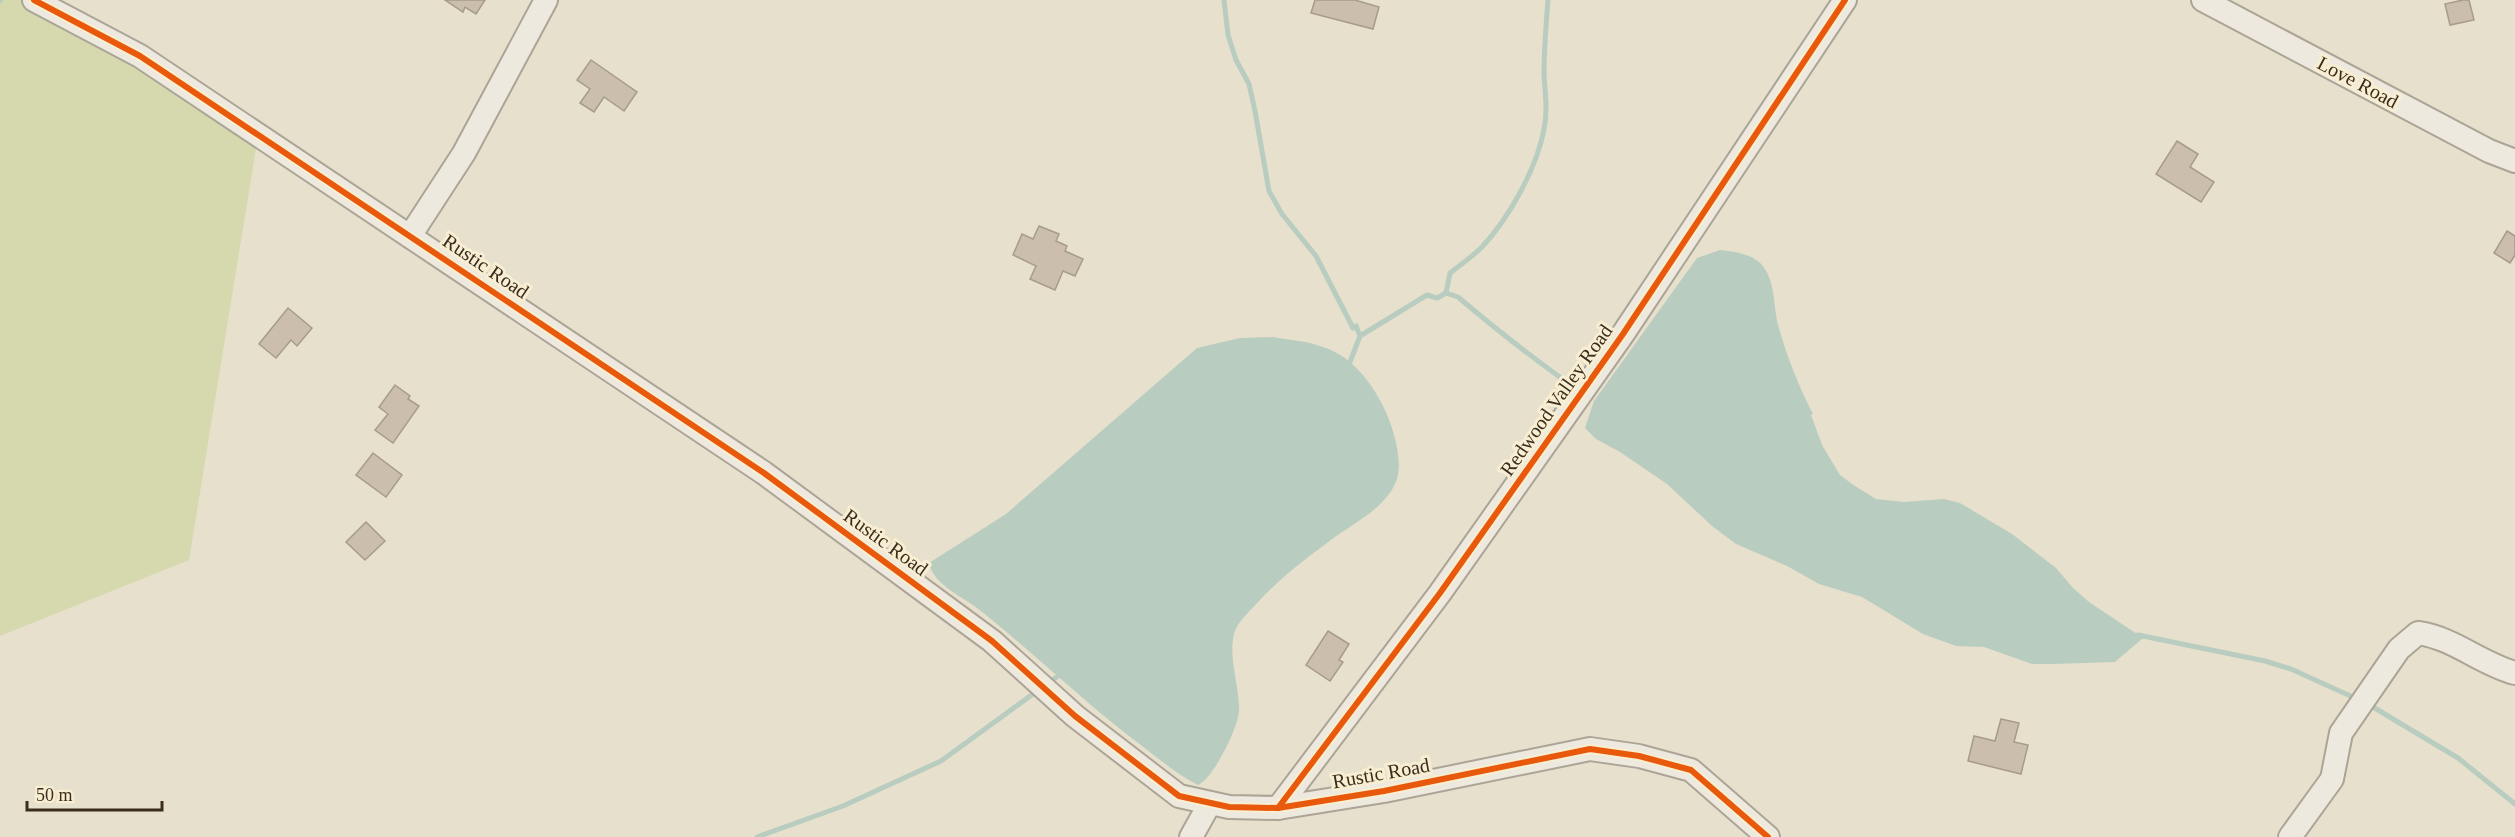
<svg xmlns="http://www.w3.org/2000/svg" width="2515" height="837" font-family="Georgia,serif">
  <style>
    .green { fill: #d6d8ad }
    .water { fill: #b8ccc0 }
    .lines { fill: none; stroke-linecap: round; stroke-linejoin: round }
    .stream { stroke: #b8ccc0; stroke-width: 5 }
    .building { fill: #cbbead; stroke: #a79b8b; stroke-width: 1.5 }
    .minor-casing { stroke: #aca496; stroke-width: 26 }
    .minor { stroke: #eee9de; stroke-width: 22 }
    .cycleway-casing { stroke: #f8eed2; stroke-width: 10 }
    .cycleway { stroke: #e8590c; stroke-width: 6 }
    .labels { text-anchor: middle; stroke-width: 6; stroke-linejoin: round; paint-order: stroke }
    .street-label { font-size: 20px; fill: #3b2c1d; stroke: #f8eed2 }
  </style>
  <rect width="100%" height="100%" fill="#e7e0cc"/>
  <path class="green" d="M0,0H57L258,136L189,560L0,636Z"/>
  <g class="water">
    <path d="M1720,250C1736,252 1756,254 1765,269C1776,286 1773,309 1779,328C1787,357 1799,387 1813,414L1811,415L1822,445L1840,475L1852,484L1876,499L1904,502L1944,499L1960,503L2012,534L2056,568L2073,588L2089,602L2143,638L2115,662L2053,664H2032L1984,647L1956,646L1923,634L1862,597L1819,584L1787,566L1736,544L1712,526L1667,484L1620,452L1596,439L1585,428L1594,401L1697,258Z"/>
    <path d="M1272,337C1289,340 1309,341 1326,348C1353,358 1372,383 1384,408C1393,427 1403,459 1397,479C1388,506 1356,522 1335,537C1308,557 1281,577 1258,602C1250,611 1237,622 1234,634C1228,658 1240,688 1239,711C1238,728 1213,779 1198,785C1178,775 1160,760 1142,746C1086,704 1036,655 981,611C964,597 934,586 929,563L1006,514L1197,348L1240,338Z"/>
  </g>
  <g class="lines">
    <g class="stream">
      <path d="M1224,0L1228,35L1236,60L1249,84L1255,111L1269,191L1282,214L1316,256L1353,328L1356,326L1360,336"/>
      <path d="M0,1V0"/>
      <path d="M1446,293L1450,273C1460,265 1472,257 1482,247C1509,218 1537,168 1544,129C1548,111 1545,93 1544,74C1544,49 1546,25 1548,0"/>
      <path d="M1350,362L1360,336L1427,295L1437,298L1446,293L1458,297C1497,330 1536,361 1578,390"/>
      <path d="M2138,635L2265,661L2291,669L2357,699"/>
      <path d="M1047,684L1058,676"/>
      <path d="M2368,704L2458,758L2515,804"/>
      <path d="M757,837L843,806L941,761L1037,691"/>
    </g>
  </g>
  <g class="building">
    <path d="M445,0H485L476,14L465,7L463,12Z"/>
    <path d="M1315,0H1355L1379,7L1373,29L1311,13Z"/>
    <path d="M2463,0H2469L2474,20L2450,25L2445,4Z"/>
    <path d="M591,60L637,92L624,111L604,97L594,112L580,103L590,89L577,80Z"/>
    <path d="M2177,141L2198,154L2190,167L2214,182L2201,202L2156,174Z"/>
    <path d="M1039,226L1059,234L1056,241L1067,246L1065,251L1083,259L1075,276L1063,271L1055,290L1030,279L1036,266L1013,255L1022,234L1033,239Z"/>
    <path d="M2507,231L2515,236V255L2510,263L2494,253Z"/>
    <path d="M288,308L312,328L297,346L291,340L276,358L259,344Z"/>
    <path d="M395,385L410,396L408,399L419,406L393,443L375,430L388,414L379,407Z"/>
    <path d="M373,453L402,475L386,497L356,475Z"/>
    <path d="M366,522L385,541L365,560L346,542Z"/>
    <path d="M1328,631L1349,644L1339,660L1343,662L1330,681L1306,665Z"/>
    <path d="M2001,719L2019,723L2014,742L2028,745L2021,774L1968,761L1974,736L1995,741Z"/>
  </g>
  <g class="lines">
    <defs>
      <g id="minor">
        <path d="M34,0L140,56L764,473L992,641L1075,716L1179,796L1229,807L1278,808L1384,791L1590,749L1639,756L1691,770L1768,837"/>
        <path d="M2203,0L2489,151L2515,161"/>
        <path d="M410,236L464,153L546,0"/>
        <path d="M1278,808L1440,593L1623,334L1845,0"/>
        <path d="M1191,837L1210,803"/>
        <path d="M2290,837L2332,779L2341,733L2399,649L2418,633C2454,638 2481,664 2515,673"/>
      </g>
    </defs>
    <use href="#minor" class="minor-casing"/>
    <use href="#minor" class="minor"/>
    <defs>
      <g id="cycleway">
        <path d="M34,0L140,56L764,473L992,641L1075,716L1179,796L1229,807L1278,808L1384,791L1590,749L1639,756L1691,770L1768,837"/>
        <path d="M1278,808L1440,593L1623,334L1845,0"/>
      </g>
    </defs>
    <use href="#cycleway" class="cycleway-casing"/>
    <use href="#cycleway" class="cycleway"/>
  </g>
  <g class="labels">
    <g class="street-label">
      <text transform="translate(2358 82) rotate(28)" y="7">Love Road</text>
      <text transform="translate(486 266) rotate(34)" y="7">Rustic Road</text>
      <text transform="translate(1556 400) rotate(-55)" y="7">Redwood Valley Road</text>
      <text transform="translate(886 542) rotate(36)" y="7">Rustic Road</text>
      <text transform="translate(1381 773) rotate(-10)" y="7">Rustic Road</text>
    </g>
  </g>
  <path d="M27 801v9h135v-9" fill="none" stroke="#3b2c1d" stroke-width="3"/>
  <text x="36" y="801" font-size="18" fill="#3b2c1d" stroke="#f8eed2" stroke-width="4.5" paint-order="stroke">50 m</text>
</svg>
